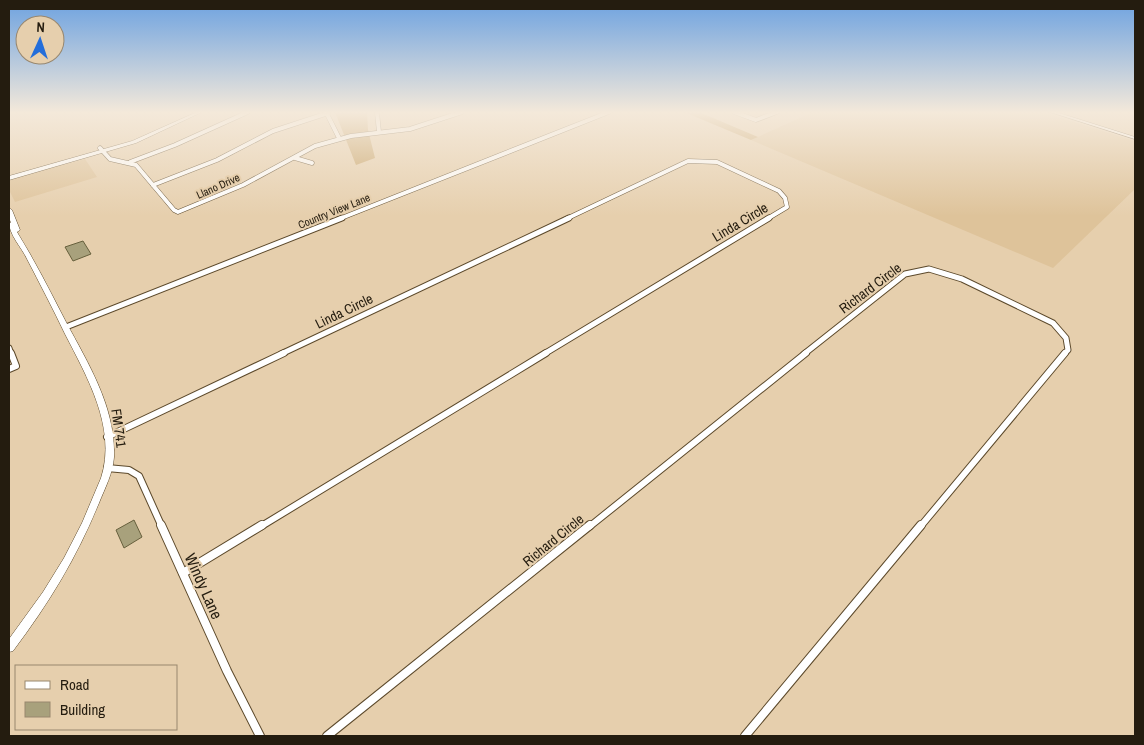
<svg xmlns="http://www.w3.org/2000/svg" width="1144" height="745" font-family="'Archivo Narrow',sans-serif">
  <style>
    .built { fill: #dec39a }
    .green { fill: #c7a368 }
    .building { fill: #a8a17c; stroke: #67603d }
    .lines { fill: none; stroke-linecap: round; stroke-linejoin: round }
    .street-far3-casing { stroke: #5c492b; stroke-width: 5 }
    .street-far2-casing { stroke: #5c492b; stroke-width: 7 }
    .street-far1-casing { stroke: #5c492b; stroke-width: 8 }
    .street-casing { stroke: #5c492b; stroke-width: 10 }
    .secondary-casing { stroke: #5c492b; stroke-width: 1 }
    .street-far3 { stroke: #fff; stroke-width: 4 }
    .street-far2 { stroke: #fff; stroke-width: 5 }
    .street-far1 { stroke: #fff; stroke-width: 6 }
    .street { stroke: #fff; stroke-width: 8 }
    .secondary { fill: #fff; fill-rule: evenodd }
    .labels { text-anchor: middle; stroke-width: 4; stroke-linejoin: round; paint-order: stroke }
    .far-street-label { font-size: 11px; fill: #241c0f; stroke: #e6cfad }
    .street-label { font-size: 14px; fill: #241c0f; stroke: #e6cfad }
    .near-street-label { font-size: 16px; fill: #241c0f; stroke: #e6cfad }
  </style>
  <rect width="100%" height="100%" fill="#e6cfad"/>
  <g class="built">
    <path d="M813,112H1042L1135,141V189L1053,268L751,140Z"/>
    <path d="M85,159L97,177L15,202L9,190V179Z"/>
  </g>
  <g class="green">
    <path d="M335,112H367L368,130L375,158L356,165Z"/>
    <path d="M684,112H699L758,137L751,140Z"/>
  </g>
  <g class="building">
    <path d="M83,241L91,254L73,261L65,247Z"/>
    <path d="M134,520L142,537L124,548L116,530Z"/>
  </g>
  <g class="lines">
    <defs>
      <g id="street-far3">
        <path d="M326,112L339,138"/>
        <path d="M377,112L379,132"/>
        <path d="M734,112L756,120L777,112"/>
        <path d="M100,148L110,159L136,165L174,210L178,212L243,185L315,146L351,136L410,129L462,112"/>
        <path d="M295,158L312,163"/>
        <path d="M130,162L175,145L248,112"/>
        <path d="M153,185L217,160L273,131L328,113"/>
        <path d="M339,219L609,112"/>
        <path d="M566,219L688,161L717,162L779,191L785,198L787,207L767,219"/>
      </g>
      <g id="street-far2">
        <path d="M66,327L342,218"/>
        <path d="M9,348L11,354"/>
        <path d="M281,354L569,218"/>
        <path d="M544,354L769,218"/>
        <path d="M804,354L905,274L929,269L962,279L1053,323L1066,338L1068,350L1064,354"/>
      </g>
      <g id="street-far1">
        <path d="M9,369L16,366L11,353"/>
        <path d="M107,437L284,353"/>
        <path d="M107,468L129,470L139,476L162,527"/>
        <path d="M260,527L546,353"/>
        <path d="M589,527L806,353"/>
        <path d="M920,527L1065,353"/>
      </g>
      <g id="street">
        <path d="M161,525L227,671L260,736"/>
        <path d="M183,573L262,525"/>
        <path d="M327,736L590,525"/>
        <path d="M745,736L921,525"/>
      </g>
      <g id="secondary">
        <path d="M197,112H202L136,143L9,180V176L132,141Z"/>
        <path d="M1050,112H1056L1135,137V139Z"/>
        <path d="M9,208L12,210L20,230L17,232C35,261 50,291 66,322C88,363 116,408 114,457C113,473 105,488 99,503C76,559 49,603 13,651L9,652V639L43,592L64,558L82,523L101,478C117,428 87,377 65,334C53,309 40,284 27,259C22,248 9,235 9,222L11,223L9,217Z"/>
      </g>
    </defs>
    <use href="#street-far3" class="street-far3-casing"/>
    <use href="#street-far2" class="street-far2-casing"/>
    <use href="#street-far1" class="street-far1-casing"/>
    <use href="#street" class="street-casing"/>
    <use href="#secondary" class="secondary-casing"/>
    <use href="#street-far3" class="street-far3"/>
    <use href="#street-far2" class="street-far2"/>
    <use href="#street-far1" class="street-far1"/>
    <use href="#street" class="street"/>
    <use href="#secondary" class="secondary"/>
  </g>
  <linearGradient id="sky" x2="0" y2="1"><stop stop-color="#6da2e0"/><stop offset="0.52" stop-color="#f4e9da"/><stop offset="1" stop-color="#f4e9da" stop-opacity="0"/></linearGradient>
  <rect width="1144" height="216" fill="url(#sky)"/>
  <g class="labels">
    <g class="far-street-label">
      <text transform="translate(218 186) rotate(-24)" y="4">Llano Drive</text>
      <text transform="translate(334 211) rotate(-22)" y="4">Country View Lane</text>
    </g>
    <g class="street-label">
      <text transform="translate(740 222) rotate(-31)" y="5">Linda Circle</text>
      <text transform="translate(870 288) rotate(-37)" y="5">Richard Circle</text>
      <text transform="translate(344 311) rotate(-26)" y="5">Linda Circle</text>
      <text transform="translate(119 428) rotate(82)" y="5">FM 741</text>
      <text transform="translate(553 540) rotate(-39)" y="5">Richard Circle</text>
    </g>
    <g class="near-street-label">
      <text transform="translate(204 586) rotate(66)" y="6">Windy Lane</text>
    </g>
  </g>
  <rect width="1144" height="745" fill="none" stroke="#241c0f" stroke-width="20"/>
  <rect x="15" y="665" width="162" height="65" fill="#e6cfad" stroke="#98876e"/>
  <rect x="25" y="681" width="25" height="8" fill="#ffffff" stroke="#98876e"/>
  <text x="60" y="690" font-size="15" fill="#241c0f">Road</text>
  <rect x="25" y="702" width="25" height="15" fill="#a8a17c" stroke="#98876e"/>
  <text x="60" y="715" font-size="15" fill="#241c0f">Building</text>
  <g transform="translate(40 40) rotate(3)"><circle r="24" fill="#e6cfad" stroke="#98876e"/>
  <path d="M0-4L9 19L0 12L-9 19Z" fill="#246eda"/>
  <text y="-8" font-size="14" font-weight="bold" text-anchor="middle" fill="#241c0f">N</text>
  </g>
</svg>
